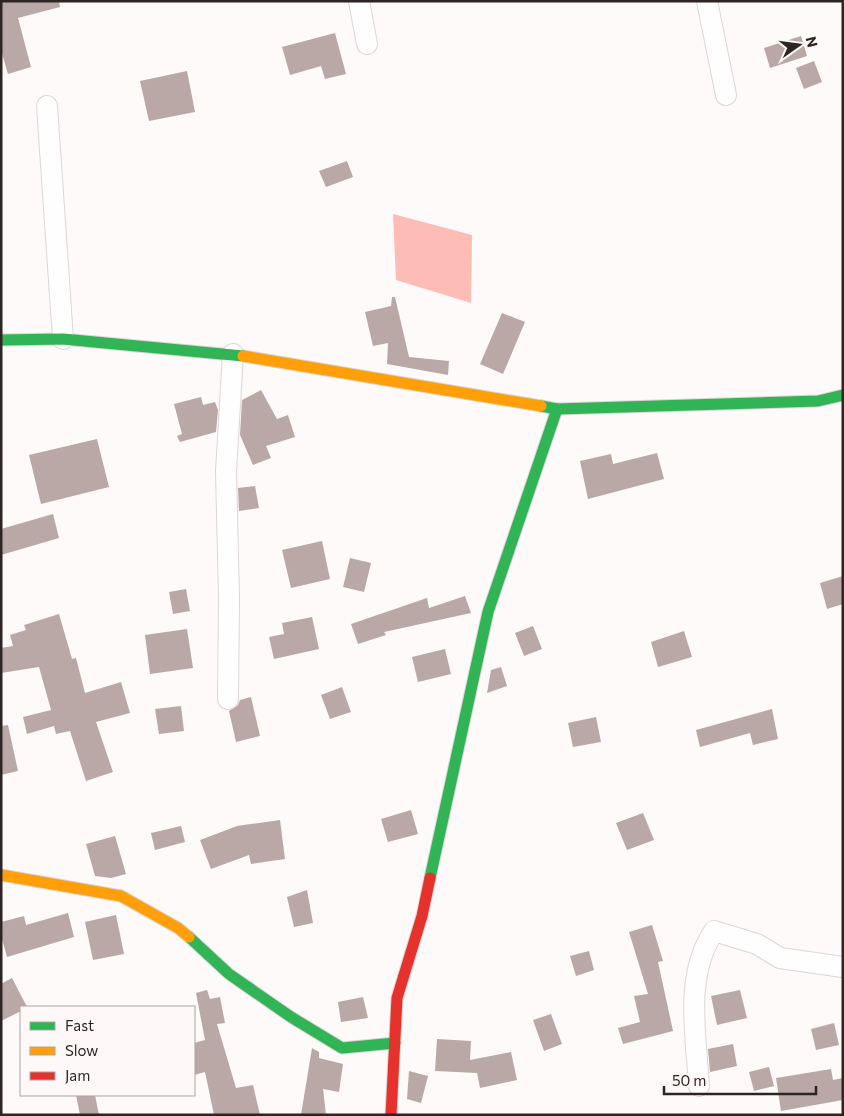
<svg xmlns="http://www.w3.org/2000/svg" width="844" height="1116" font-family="Commissioner,sans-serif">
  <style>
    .water { fill: #fdbcb6 }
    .building { fill: #b9a8a6 }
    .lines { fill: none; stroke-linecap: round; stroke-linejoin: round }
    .street-casing { stroke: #dcd6d5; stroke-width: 22 }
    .fast-casing { stroke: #dcd6d5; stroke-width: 13 }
    .slow-casing { stroke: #dcd6d5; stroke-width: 13 }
    .jam-casing { stroke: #dcd6d5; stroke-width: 13 }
    .street { stroke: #fffefe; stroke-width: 20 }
    .fast { stroke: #30b455; stroke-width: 11 }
    .slow { stroke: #ff9f0a; stroke-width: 11 }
    .jam { stroke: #e5322d; stroke-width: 11 }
  </style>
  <rect width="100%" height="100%" fill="#fdfaf9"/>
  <path class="water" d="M393,214L472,235L471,303L396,280Z"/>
  <g class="building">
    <path d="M1,1H59L60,7L18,18L31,67L8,74L1,50Z"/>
    <path d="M335,33L346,74L325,79L321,66L290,75L282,47Z"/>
    <path d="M801,36L807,56L770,68L764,48Z"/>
    <path d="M814,61L822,82L804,89L796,68Z"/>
    <path d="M187,71L195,112L149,121L140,81Z"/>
    <path d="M347,161L353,177L326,187L319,171Z"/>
    <path d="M392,297H395L409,357L449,361L448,375L387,364L388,343L373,346L365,312L391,306Z"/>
    <path d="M502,313L525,322L503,374L480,364Z"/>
    <path d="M261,390L277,419L288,415L295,437L266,446L271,458L253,465L240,435L242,400Z"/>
    <path d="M201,397L203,405L215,402L218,410L216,432L180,442L177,436L182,434L174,404Z"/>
    <path d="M97,439L109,487L41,504L29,455Z"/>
    <path d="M657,453L664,479L588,499L580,461L611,454L613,464Z"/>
    <path d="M255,486L259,508L239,511L238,488Z"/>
    <path d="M53,514L59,538L1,555V529Z"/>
    <path d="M322,541L330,579L291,588L282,550Z"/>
    <path d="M350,558L371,563L364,592L343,587Z"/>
    <path d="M843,576V604L827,609L820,583Z"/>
    <path d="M186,589L190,611L173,614L169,592Z"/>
    <path d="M465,596L471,613L384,632L386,635L358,644L351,624L427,598L429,608Z"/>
    <path d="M59,614L72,659L76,658L85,693L121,682L130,713L96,722L113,772L86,781L70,731L56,734L54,726L27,734L23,717L51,710L39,667L1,673V648L13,646L10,635L26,630L24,625Z"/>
    <path d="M312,617L319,649L274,659L269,637L284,634L282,623Z"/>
    <path d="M533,626L542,649L524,656L515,633Z"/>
    <path d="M187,629L193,668L150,674L145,635Z"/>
    <path d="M684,631L692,657L658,667L651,642Z"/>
    <path d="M445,649L451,674L418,682L412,657Z"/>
    <path d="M501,667L507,686L487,693L491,670Z"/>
    <path d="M342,687L351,712L330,719L321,695Z"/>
    <path d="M251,697L260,736L236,742L229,711L238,705L240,700Z"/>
    <path d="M181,706L184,731L159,734L155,709Z"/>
    <path d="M772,709L778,739L753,745L750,733L700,747L696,730Z"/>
    <path d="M596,717L601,742L573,747L568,723Z"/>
    <path d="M8,725L18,771L1,775V726Z"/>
    <path d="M411,810L418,834L388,842L381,819Z"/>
    <path d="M643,813L654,840L627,850L616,823Z"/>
    <path d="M280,820L285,859L251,864L249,855L211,869L200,840L237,826Z"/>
    <path d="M181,826L185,842L155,850L151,833Z"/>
    <path d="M115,836L126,874L111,878L95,876L86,844Z"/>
    <path d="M307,890L313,923L294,927L287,897Z"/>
    <path d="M68,913L74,937L7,957L1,935V922L24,916L26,925Z"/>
    <path d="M116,915L124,954L93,960L85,922Z"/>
    <path d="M652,925L663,961L658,962L673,1031L623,1044L618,1028L640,1022L634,996L648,994L629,932Z"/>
    <path d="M589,951L594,970L576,976L570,956Z"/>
    <path d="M12,978L27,1007H21V1011L1,1021V984Z"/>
    <path d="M207,990L210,999L220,997L225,1023L217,1024L236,1088L253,1085L260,1115H214L205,1072L194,1075V1043L205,1040L196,993Z"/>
    <path d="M740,990L747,1018L717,1025L711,996Z"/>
    <path d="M363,997L368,1018L341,1022L338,1002Z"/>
    <path d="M551,1014L562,1044L544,1051L533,1020Z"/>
    <path d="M834,1023L839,1045L816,1050L811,1029Z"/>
    <path d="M437,1039L471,1041L470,1060L511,1052L517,1080L480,1088L477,1073L435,1071Z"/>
    <path d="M733,1044L737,1066L710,1072L708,1049Z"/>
    <path d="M312,1048L319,1052V1058L343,1064L339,1092L323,1089L326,1115H301Z"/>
    <path d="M769,1067L774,1086L754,1091L749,1072Z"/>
    <path d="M831,1069L833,1080L843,1078V1100L781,1111L776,1078Z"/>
    <path d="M409,1071L428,1076L421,1103L407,1099Z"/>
    <path d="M76,1095H95L99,1115H80Z"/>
  </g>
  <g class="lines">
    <defs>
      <g id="street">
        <path d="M359,1L367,44"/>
        <path d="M707,1L726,95"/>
        <path d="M47,106L63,339"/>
        <path d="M228,699L229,598L226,471L233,354"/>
        <path d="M699,1086C696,1034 684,976 714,931L757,944L780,958L843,967"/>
      </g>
      <g id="fast">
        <path d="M1,340L63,339L243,356"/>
        <path d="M541,406L557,409L818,401L843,395"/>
        <path d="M430,878L488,612L557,409"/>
        <path d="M189,937L229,974L291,1017L342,1048L395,1043"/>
      </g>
      <g id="slow">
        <path d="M243,356L541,406"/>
        <path d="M1,875L121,896L178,928L189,937"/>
      </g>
      <path id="jam" d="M391,1115L397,998L422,916L430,878"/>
    </defs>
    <use href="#street" class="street-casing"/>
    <use href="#fast" class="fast-casing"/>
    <use href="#slow" class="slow-casing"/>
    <use href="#jam" class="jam-casing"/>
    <use href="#street" class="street"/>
    <use href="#fast" class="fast"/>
    <use href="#slow" class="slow"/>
    <use href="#jam" class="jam"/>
  </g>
  <rect width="844" height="1116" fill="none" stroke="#2e2423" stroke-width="5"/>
  <rect x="20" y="1006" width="175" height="90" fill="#fef9f8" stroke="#aba4a3"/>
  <rect x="30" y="1022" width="25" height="8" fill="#30b455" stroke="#aba4a3"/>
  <text x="65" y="1031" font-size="15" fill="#2e2423">Fast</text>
  <rect x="30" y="1047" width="25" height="8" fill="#ff9f0a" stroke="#aba4a3"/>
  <text x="65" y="1056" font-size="15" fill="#2e2423">Slow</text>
  <rect x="30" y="1072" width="25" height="8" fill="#e5322d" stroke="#aba4a3"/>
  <text x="65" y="1081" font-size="15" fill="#2e2423">Jam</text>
  <g transform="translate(799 45) rotate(76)" stroke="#fef9f8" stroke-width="4" paint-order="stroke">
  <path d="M0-4L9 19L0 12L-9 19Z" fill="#2e2423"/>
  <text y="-8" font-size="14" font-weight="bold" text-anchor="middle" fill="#2e2423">N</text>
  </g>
  <path d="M664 1086v8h152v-8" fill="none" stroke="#2e2423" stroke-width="2.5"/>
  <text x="672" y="1086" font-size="15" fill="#2e2423" stroke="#fef9f8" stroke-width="4" paint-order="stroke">50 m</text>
</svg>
